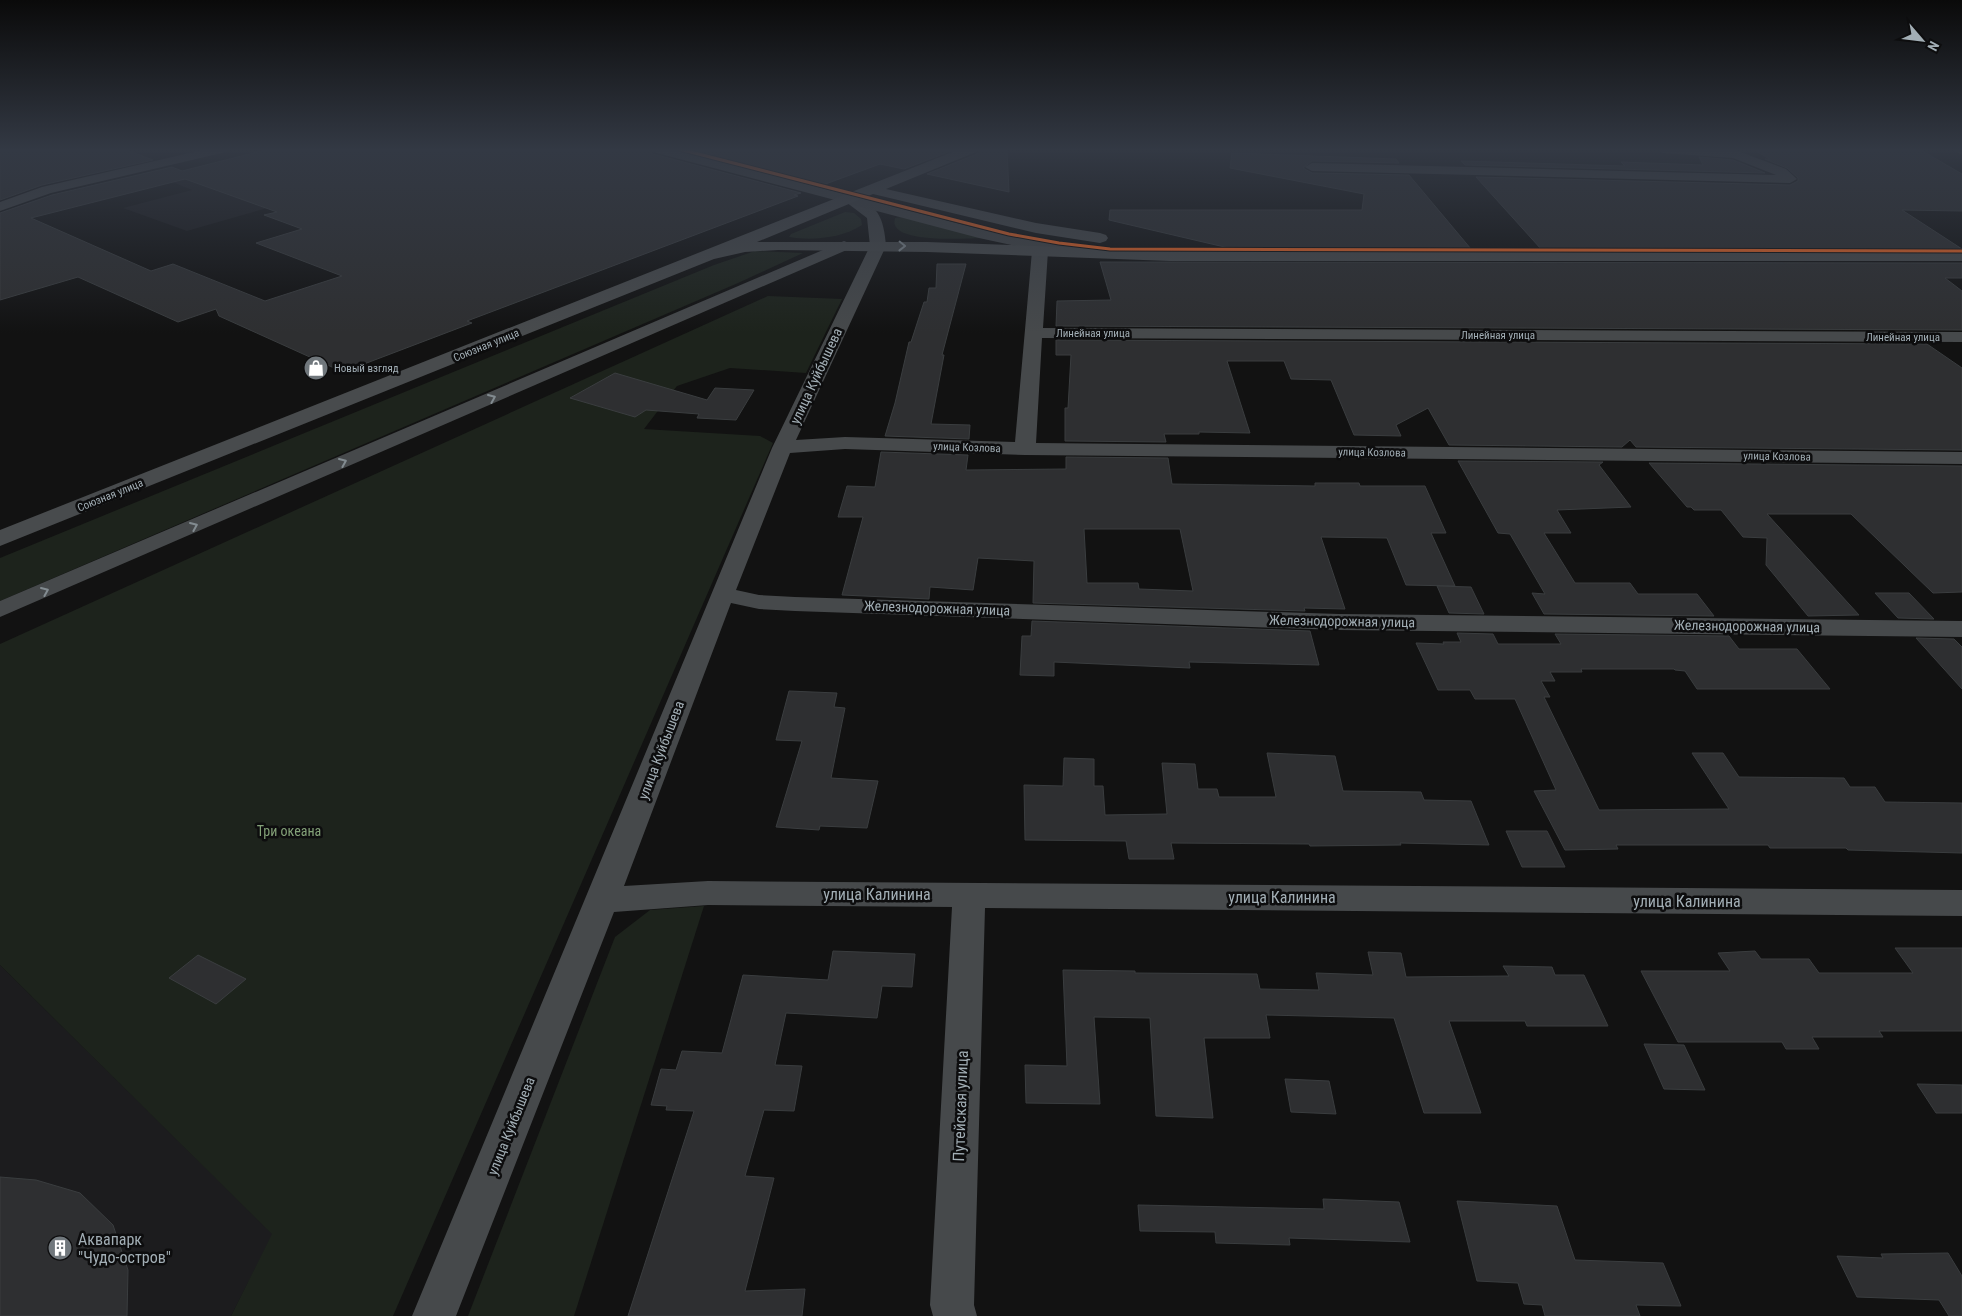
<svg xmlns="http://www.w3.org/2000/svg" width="1962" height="1316" font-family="'Roboto Condensed',sans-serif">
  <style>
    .built { fill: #1c1c1e }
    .green { fill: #1d231c }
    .building { fill: #2e2f31; stroke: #3a3d3f; fill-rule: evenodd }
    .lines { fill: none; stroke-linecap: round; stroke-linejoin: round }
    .minor { fill: #46494b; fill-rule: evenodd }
    .secondary { fill: #444749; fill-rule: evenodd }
    .primary { fill: #484b4d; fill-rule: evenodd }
    .tram-1-casing { stroke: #0d0d0e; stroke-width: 5 }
    .tram-1 { stroke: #f26522; stroke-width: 3 }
    .oneway { stroke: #879096 }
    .oneway2 { stroke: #828b90 }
    .labels { text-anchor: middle; stroke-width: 5; stroke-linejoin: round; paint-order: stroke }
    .far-street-label { font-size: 11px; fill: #a2aeb5; stroke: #0d0d0e }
    .far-poi-label { font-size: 11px; fill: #a2aeb5; stroke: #0d0d0e; text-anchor: start }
    .street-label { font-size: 14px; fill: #a2aeb5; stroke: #0d0d0e }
    .park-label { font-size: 14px; fill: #83a178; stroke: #0d0d0e }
    .near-street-label { font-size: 16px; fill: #a2aeb5; stroke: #0d0d0e }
    .near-poi-label { font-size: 16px; fill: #a2aeb5; stroke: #0d0d0e; text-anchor: start }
  </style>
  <rect width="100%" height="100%" fill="#121212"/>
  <g class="built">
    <path d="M407,168L187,231L123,208L192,190L160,177Z"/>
    <path d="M0,965L273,1234L231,1316H0Z"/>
  </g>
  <g class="green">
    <path d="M845,212L854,213L861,219L862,225C842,238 813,241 789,237L791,234Z"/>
    <path d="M901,217L985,238C969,238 886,245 895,218Z"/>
    <path d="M755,251L803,253L738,283L0,601V558L714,265Z"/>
    <path d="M768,296L842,299L806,373L730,368L677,386L644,429L760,436L773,443L393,1316H231L272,1234L0,965V644Z"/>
    <path d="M704,906L574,1316H468L615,937L650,910Z"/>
  </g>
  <g class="building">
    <path d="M0,149H124L153,160L42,185L0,200Z"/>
    <path d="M269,149H649L653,154L801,193L794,195L798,196L467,321L472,323L343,372L219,316L216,309L178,322L78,277L0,300V213L52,195L172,167L182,171ZM185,179L277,212L264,215L302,229L256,243L342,276L265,301L173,264L151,271L31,218Z"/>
    <path d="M678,149H956L904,169L880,164L820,186Z"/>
    <path d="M980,149H1007L1009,192L927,174L977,154Z"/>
    <path d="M1753,149H1919L1962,174V211L1902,210L1962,249H1541L1476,177L1790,185L1798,181V178L1787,168L1765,159L1771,160Z"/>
    <path d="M1232,153L1396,159L1399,163L1312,161L1303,168L1312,173L1409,175L1471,249H1233L1109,220L1110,210H1362L1364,194L1230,168Z"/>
    <path d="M1699,157L1733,160L1765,173L1465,165L1461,161L1625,166L1621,162L1703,165Z"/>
    <path d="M1100,262L1962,263V278H1945L1962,291V330L1056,326L1057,301L1111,300Z"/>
    <path d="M937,264H966L942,355H944L931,424L970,425L969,439L885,436L895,403L909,342H911L924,302H927L929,288H936Z"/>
    <path d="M1056,340L1927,344L1962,368V450L1636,447L1630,440L1622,447L1449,445L1428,408L1396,425L1401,436L1354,435L1331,380L1291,379L1284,361H1227L1250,433L1199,432V434H1164L1166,442L1065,441V408H1068L1071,355H1056Z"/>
    <path d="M615,373L707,400L715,388L754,390L736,420L697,418L699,414L646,410L635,417L570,398Z"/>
    <path d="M881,452L968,455L966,470L1066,469V457L1168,458L1172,484L1315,486V483H1359L1360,486H1425L1446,533H1431L1455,586L1406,585L1387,538L1321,537L1345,609L1304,608L1305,611L1033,603L1034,561L978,558L973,590L930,587L929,599L842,595L863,517H838L847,486L875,487ZM1084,529H1180L1193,591L1139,589L1138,583H1087Z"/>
    <path d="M1458,461L1603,462L1599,465L1631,507L1557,510L1571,533H1544L1575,583H1630L1638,594H1697L1714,616L1544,614L1532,593L1545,594L1510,534L1498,533Z"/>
    <path d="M1649,463L1962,466V592L1933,593L1851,514H1767L1859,615L1808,616L1766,565L1767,538L1743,537L1721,510H1694L1691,507H1687Z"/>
    <path d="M1437,586L1471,587L1484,614L1449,613Z"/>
    <path d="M1875,593H1909L1934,619L1898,618Z"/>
    <path d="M1032,621L1310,631L1319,665L1189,662L1190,668L1054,662V676L1020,675L1022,636H1031Z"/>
    <path d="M1457,633L1493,634L1498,644H1561L1555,634L1729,636L1739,649H1797L1830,689H1697L1685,671L1675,670L1674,669H1581L1582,672H1550L1555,681H1541L1550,697H1544L1599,810L1729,809L1692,753H1723L1739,777L1844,778L1850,787H1875L1885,802L1962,803V853L1848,850L1846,848H1770L1768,845H1616L1618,849L1565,850L1534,791L1556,790L1515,699H1475L1470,690H1438L1416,643L1444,644L1443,642H1461Z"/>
    <path d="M1916,638L1954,639L1962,647V689Z"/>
    <path d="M789,691L837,693L834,707L845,708L831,778L878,781L867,828L820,826L819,830L776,827L802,741L776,740Z"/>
    <path d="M1267,753L1335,756L1343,791L1421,792L1424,800L1471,801L1489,845L1400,843L1401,845L1310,846L1309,844L1171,843L1174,859H1129L1126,841L1025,840L1024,785L1063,786L1064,758L1094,759V786H1103L1105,815L1167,814L1162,763L1195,764L1198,789H1217L1219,797H1276Z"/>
    <path d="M1506,831H1547L1565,867H1522Z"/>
    <path d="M1895,948H1962V1031H1879L1883,1037H1812L1819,1049H1786L1782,1042H1678L1641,971H1730L1718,953L1755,951L1761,959H1809L1819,973H1913Z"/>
    <path d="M833,951L915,954L912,987L882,986L877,1018L786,1013L775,1065L802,1066L794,1111L764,1110L745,1176L774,1178L745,1291L805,1289L802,1316H628L694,1111L666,1110L667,1106L651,1105L661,1069L676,1070L682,1051L722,1053L743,975L828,980Z"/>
    <path d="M1368,952L1401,953L1406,977L1509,976L1503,966L1552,967L1555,975H1584L1608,1026H1527L1525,1021H1449L1481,1113H1424L1394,1018L1266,1015L1270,1038H1204L1213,1118L1156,1116L1150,1018L1094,1017L1100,1104L1026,1103L1025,1065L1067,1066L1063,970L1135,971V973L1257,974L1260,989L1319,990L1316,973L1373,975Z"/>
    <path d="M198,955L246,979L216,1004L169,978Z"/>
    <path d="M1644,1044L1684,1045L1705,1090L1664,1089Z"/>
    <path d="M1285,1079L1329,1081L1336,1114L1291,1112Z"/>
    <path d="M1917,1084L1962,1085V1113H1936Z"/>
    <path d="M0,1177L36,1180L80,1193L113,1225L128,1270L127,1316H0Z"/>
    <path d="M1323,1199L1399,1202L1410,1242L1289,1238L1290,1245L1216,1243L1215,1232L1140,1231L1138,1205L1324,1209Z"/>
    <path d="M1457,1201L1557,1206L1575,1260L1663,1263L1681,1306L1636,1305L1640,1316H1545L1542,1305L1524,1304L1518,1283L1477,1281Z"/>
    <path d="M1948,1253L1962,1276V1316H1949L1939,1300L1857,1297L1837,1256L1883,1258L1881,1254Z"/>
  </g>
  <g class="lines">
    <g class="minor">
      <path d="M207,149H228L226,152L51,193L0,211V202L42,187Z"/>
      <path d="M1657,149L1735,150L1786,169L1797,179L1790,183L1312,171L1305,167L1312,163L1776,175L1733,158L1663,153Z"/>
      <path d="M1952,149H1962V155Z"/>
      <path d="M849,195C878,202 884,219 886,246L796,440L845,437L1015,442L1032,251L1035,248H1045L1048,251L1043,328L1962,332V342L1042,338L1036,443L1962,452V464L1025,455L845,449L790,453L736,590L759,595L795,597L1339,614L1962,621V637L1339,630L795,611L759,609L731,603L624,886L708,881L1962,890V916L985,908L974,1305L977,1316H933L930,1305L952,907L708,905L614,912L456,1316H412L772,448L870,246L867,218L842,199Z"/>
      <path d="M844,241L849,243L852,246L849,249L0,617V601Z"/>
    </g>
    <path class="secondary" d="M651,149H672L980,229L1016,236L1092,247L1098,249L1100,252L1098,255L1092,257L1016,246L979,238L653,152Z"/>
    <path class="primary" d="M960,149H978L976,152L886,189L1036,223L1100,233L1106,235L1108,238L1106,241L1100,243L1036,233L873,194L757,242H927L1170,251H1962V261H1170L927,252L778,250L745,252L714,259L0,546V530Z"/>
    <defs>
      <path id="tram-1" d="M679,149L1009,234L1059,243L1110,249L1962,251"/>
    </defs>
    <use href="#tram-1" class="tram-1-casing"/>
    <use href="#tram-1" class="tram-1"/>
  </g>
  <defs><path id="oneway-chevron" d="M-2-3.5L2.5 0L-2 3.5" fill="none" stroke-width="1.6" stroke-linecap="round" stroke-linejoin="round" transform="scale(1.25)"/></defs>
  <use class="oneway" href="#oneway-chevron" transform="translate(902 246) rotate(1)"/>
  <g class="oneway2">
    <use href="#oneway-chevron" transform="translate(492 398) rotate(-23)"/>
    <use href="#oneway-chevron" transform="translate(343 462) rotate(-23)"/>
    <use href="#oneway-chevron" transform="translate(194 526) rotate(-23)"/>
    <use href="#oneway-chevron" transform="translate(45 591) rotate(-23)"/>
  </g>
  <linearGradient id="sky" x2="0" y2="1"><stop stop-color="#0a0a0a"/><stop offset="0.45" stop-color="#333944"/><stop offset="1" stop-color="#333944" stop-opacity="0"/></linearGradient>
  <rect width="1962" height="333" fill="url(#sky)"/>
  <defs>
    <symbol id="shop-disc" viewBox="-11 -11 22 22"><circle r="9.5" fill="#70777c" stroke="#0d0d0e"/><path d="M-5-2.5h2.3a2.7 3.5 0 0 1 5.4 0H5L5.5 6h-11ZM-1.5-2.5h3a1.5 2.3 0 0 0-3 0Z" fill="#fff"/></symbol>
    <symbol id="building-disc" viewBox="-11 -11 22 22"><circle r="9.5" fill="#70777c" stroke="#0d0d0e"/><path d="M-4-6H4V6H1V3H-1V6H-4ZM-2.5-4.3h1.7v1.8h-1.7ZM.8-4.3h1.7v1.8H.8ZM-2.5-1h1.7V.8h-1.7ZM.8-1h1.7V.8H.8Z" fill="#fff"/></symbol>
  </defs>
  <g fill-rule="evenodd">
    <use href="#shop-disc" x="302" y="354" width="28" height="28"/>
    <use href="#building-disc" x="46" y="1234" width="28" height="28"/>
  </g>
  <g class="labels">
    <g class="far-street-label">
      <text x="1093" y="337">Линейная улица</text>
      <text x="1498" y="339">Линейная улица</text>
      <text x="1903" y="341">Линейная улица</text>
      <text transform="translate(486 345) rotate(-22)" y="4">Союзная улица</text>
      <text transform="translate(967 447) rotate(2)" y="4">улица Козлова</text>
      <text transform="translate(1372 452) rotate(1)" y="4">улица Козлова</text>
      <text transform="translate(1777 456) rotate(1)" y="4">улица Козлова</text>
      <text transform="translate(110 495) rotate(-22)" y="4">Союзная улица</text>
    </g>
    <g class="far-poi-label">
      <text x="334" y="372">Новый взгляд</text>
    </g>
    <g class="street-label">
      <text transform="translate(816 376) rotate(-65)" y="5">улица Куйбышева</text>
      <text transform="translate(937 608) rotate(2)" y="5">Железнодорожная улица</text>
      <text transform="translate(1342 621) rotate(1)" y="5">Железнодорожная улица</text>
      <text transform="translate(1747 626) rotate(1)" y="5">Железнодорожная улица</text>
      <text transform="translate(661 750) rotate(-69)" y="5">улица Куйбышева</text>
      <text transform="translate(511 1126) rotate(-68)" y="5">улица Куйбышева</text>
    </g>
    <g class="park-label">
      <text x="289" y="836">Три океана</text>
    </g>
    <g class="near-street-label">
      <text x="877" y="900">улица Калинина</text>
      <text x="1282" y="903">улица Калинина</text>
      <text x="1687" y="907">улица Калинина</text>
      <text transform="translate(960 1106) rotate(-88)" y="6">Путейская улица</text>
    </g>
    <g class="near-poi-label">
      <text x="78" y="1245">Аквапарк<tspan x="78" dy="18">"Чудо-остров"</tspan></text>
    </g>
  </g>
  <g transform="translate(1922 40) rotate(118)" stroke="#0d0d0e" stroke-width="4" paint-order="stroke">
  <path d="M0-4L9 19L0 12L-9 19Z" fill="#a2aeb5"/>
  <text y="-8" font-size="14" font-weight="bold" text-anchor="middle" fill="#a2aeb5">N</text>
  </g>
</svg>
